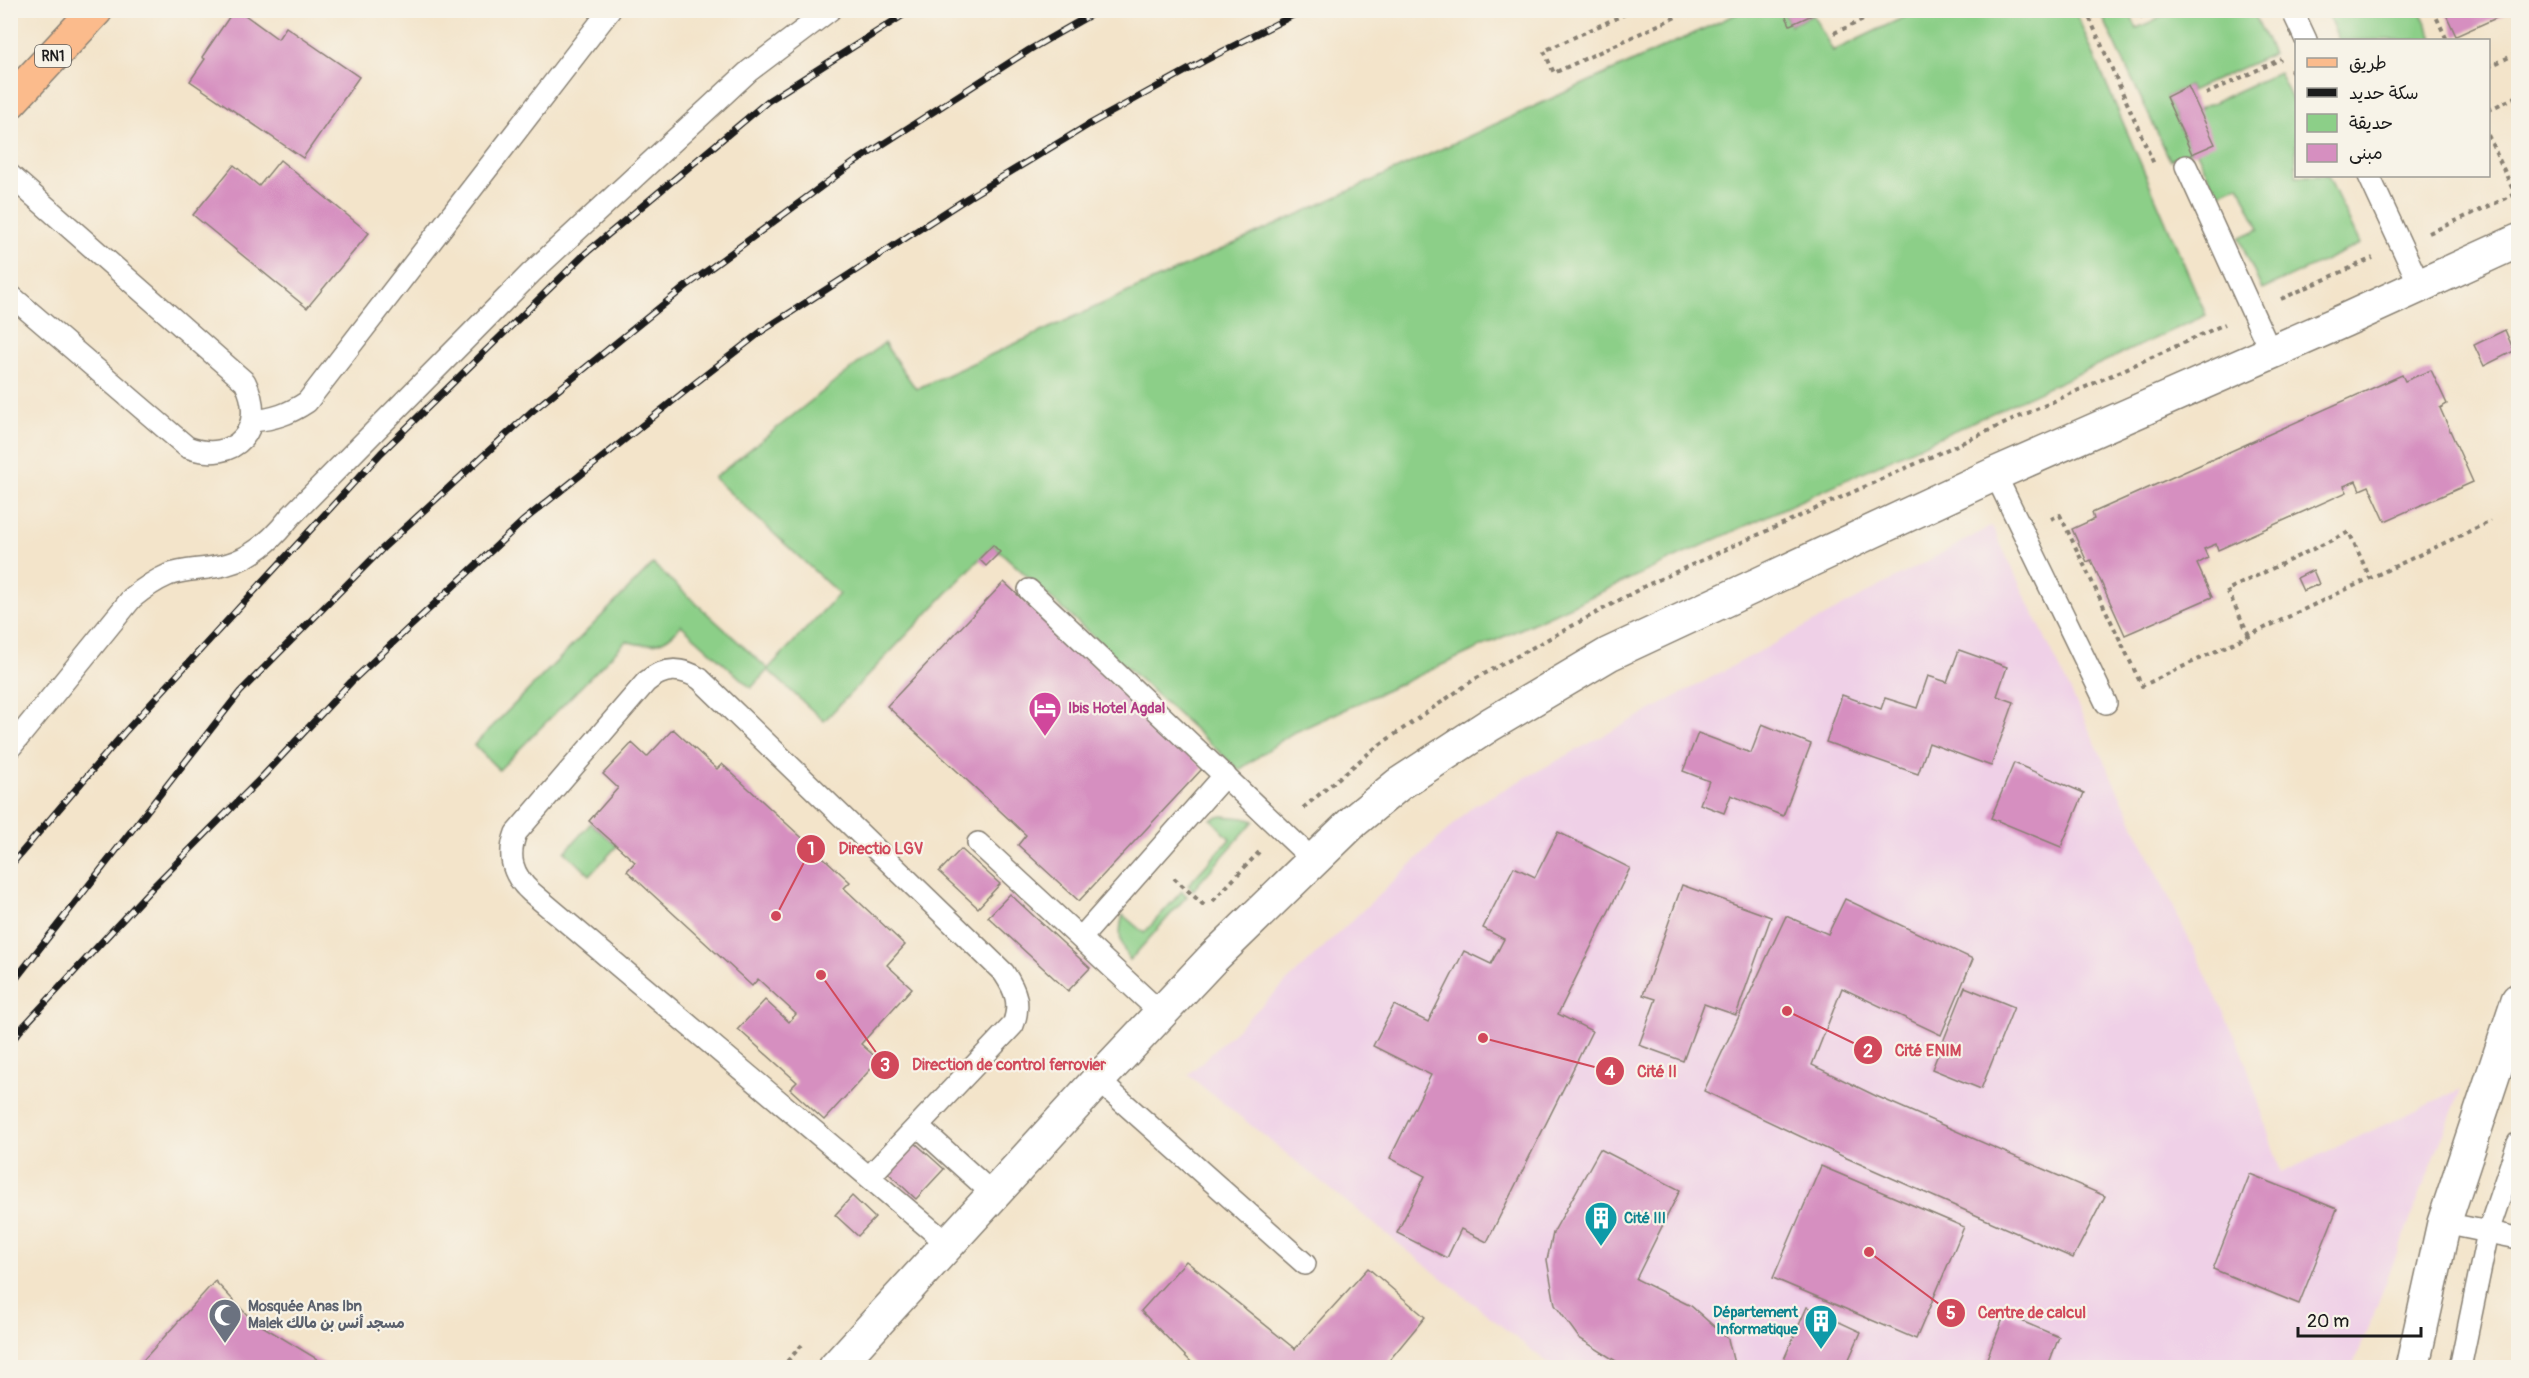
<svg xmlns="http://www.w3.org/2000/svg" width="2529" height="1378" font-family="Pangolin,'Playpen Sans Arabic',sans-serif">
  <style>
    .built { fill: #efd0e7 }
    .green { fill: #8ccf88; stroke: #547652; stroke-width: 1.5 }
    .building { fill: #d68fc0 }
    .lines { fill: none; stroke-linecap: round; stroke-linejoin: round }
    .service-casing { stroke: #888073; stroke-width: 24 }
    .minor-casing { stroke: #888073; stroke-width: 36 }
    .primary-casing { stroke: #888073; stroke-width: 36 }
    .path { stroke: #888073; stroke-width: 4; stroke-dasharray: 4.5 4.5; stroke-linecap: butt }
    .service { stroke: #fff; stroke-width: 21 }
    .minor { stroke: #fff; stroke-width: 33 }
    .primary { stroke: #fbbb8c; stroke-width: 33 }
    .rail-casing { stroke: #1c1c1c; stroke-width: 7 }
    .rail { stroke: #f7f3e8; stroke-width: 4.5; stroke-dasharray: 14; stroke-linecap: butt }
    .labels { text-anchor: middle; stroke-width: 4.5; stroke-linejoin: round; paint-order: stroke }
    .shield { fill: #f7f3e8; stroke: #5e5c59; stroke-width: 1.5 }
    .shield-label { font-size: 14px; font-weight: bold; fill: #1c1c1c }
    .hotel-label { font-size: 15px; font-weight: bold; fill: #b23c85; stroke: #f7f3e8; text-anchor: start }
    .culture-label { font-size: 15px; font-weight: bold; fill: #0d838f; stroke: #f7f3e8; text-anchor: start }
    .worship-label { font-size: 15px; font-weight: bold; fill: #5b616d; stroke: #f7f3e8; text-anchor: start }
    .leader { fill: none; stroke: #d1495b; stroke-width: 2 }
    .callout-dot { fill: #d1495b; stroke: #f7f3e8; stroke-width: 2 }
    .mark-label { font-size: 18px; text-anchor: middle; font-weight: bold; fill: #fff }
    .callout-label { font-size: 16px; text-anchor: middle; font-weight: bold; fill: #d1495b; stroke: #f7f3e8; stroke-width: 4.5; stroke-linejoin: round; paint-order: stroke }
  </style>
  <rect width="100%" height="100%" fill="#f7f3e8"/>
  <filter id="ink" filterUnits="userSpaceOnUse"><feTurbulence type="fractalNoise" baseFrequency=".0167" numOctaves="2"/><feDisplacementMap in="SourceGraphic" scale="12" xChannelSelector="R" yChannelSelector="G"/><feConvolveMatrix kernelMatrix="1 2 1 2 8 2 1 2 1" color-interpolation-filters="sRGB"/></filter>
  <filter id="wash" filterUnits="userSpaceOnUse"><feTurbulence type="fractalNoise" baseFrequency=".008" numOctaves="4" result="noise"/><feDisplacementMap in="SourceGraphic" scale="24" xChannelSelector="R" yChannelSelector="G"/><feGaussianBlur stdDeviation="1.35" result="paint"/><feColorMatrix in="noise" values="0 0 0 0 0 0 0 0 0 0 0 0 0 0 0 0 0 1.4 0 .05"/><feComposite in="paint" operator="in"/></filter>
  <g filter="url(#wash)">
    <rect width="100%" height="100%" fill="#f3e4ca"/>
    <path class="built" d="M1992,526L2243,1053L2281,1173L2461,1089L2353,1367L1554,1368L1188,1075L1473,806Z"/>
    <g class="green">
      <path d="M1743,11H1783L1790,25L1813,15L1833,51L1917,11H2075L2206,315L1291,734L1239,770L993,545L824,721L768,670L751,688L681,625C667,644 649,649 626,641L499,770L474,745L653,564L768,669L839,594L714,478L884,343L916,389Z"/>
      <path d="M2100,11H2128L2137,28L2176,11H2253L2273,54L2191,91L2188,86L2166,97L2191,151L2170,160Z"/>
      <path d="M2326,11H2420L2434,40H2339Z"/>
      <path d="M2279,72L2296,108V176H2328L2360,244L2262,290L2239,238L2259,229L2239,185L2217,194L2197,152L2199,109Z"/>
      <path d="M1222,816L1244,818L1254,821L1193,890L1188,885L1230,839L1211,819Z"/>
      <path d="M591,823L617,846L590,875L565,852Z"/>
      <path d="M1182,891L1187,896L1130,960C1119,945 1118,933 1123,915L1144,933Z"/>
    </g>
    <g id="blocks">
      <g class="building">
        <path d="M234,10H238L278,39L286,27L359,77L303,158L190,81L205,59L202,57Z"/>
        <path d="M1783,10H1823L1790,25Z"/>
        <path d="M2444,10H2514L2456,36Z"/>
        <path d="M2188,86L2215,144L2192,154L2166,97Z"/>
        <path d="M280,160L369,233L307,308L193,215L234,165L259,186Z"/>
        <path d="M2505,330L2514,351L2484,366L2474,345Z"/>
        <path d="M2431,370L2447,404L2440,408L2473,482L2385,521L2369,486L2360,490L2356,481L2344,486L2347,492L2218,550L2216,544L2204,549L2208,558L2197,564L2212,597L2125,635L2091,560L2087,562L2072,529L2094,519L2092,513L2402,375L2405,381Z"/>
        <path d="M993,545L1000,552L986,566L979,559Z"/>
        <path d="M2313,570L2319,584L2303,591L2297,578Z"/>
        <path d="M1004,582L1203,768L1079,901L1018,845L1026,835L887,706Z"/>
        <path d="M1959,650L2007,667L1997,696L2014,702L1991,766L1929,743L1918,774L1826,742L1842,695L1881,709L1885,698L1917,708L1928,676L1947,682Z"/>
        <path d="M1762,724L1811,744L1783,816L1731,795L1724,813L1700,804L1709,781L1683,771L1698,733L1751,753Z"/>
        <path d="M673,729L717,769L722,764L850,882L844,888L905,945L887,965L912,988L861,1044L879,1060L824,1120L790,1089L797,1082L738,1029L765,1000L789,1022L796,1014L758,979L752,986L627,871L635,862L589,821L618,788L603,774L632,743L647,757Z"/>
        <path d="M2014,763L2084,793L2061,847L1991,818Z"/>
        <path d="M1558,832L1630,868L1558,1014L1592,1031L1487,1242L1461,1229L1447,1258L1397,1233L1425,1176L1390,1158L1431,1075L1373,1046L1394,1005L1428,1022L1464,951L1491,964L1504,939L1483,928L1514,867L1535,877Z"/>
        <path d="M961,849L1000,884L978,908L939,872Z"/>
        <path d="M1682,885L1771,917L1736,1015L1704,1004L1683,1061L1639,1045L1656,999L1643,995Z"/>
        <path d="M1010,894L1090,968L1068,991L988,917Z"/>
        <path d="M1845,899L1973,959L1941,1035L1842,988L1812,1065L1876,1096L2105,1196L2073,1258L1842,1156L1704,1091L1786,916L1828,934Z"/>
        <path d="M1965,987L2014,1007L1981,1089L1932,1069Z"/>
        <path d="M913,1141L944,1169L916,1199L886,1171Z"/>
        <path d="M1600,1149L1680,1190L1636,1279L1691,1306L1728,1339L1735,1368H1627L1579,1338L1555,1305L1547,1260L1553,1233Z"/>
        <path d="M1821,1166L1964,1227L1916,1339L1773,1278Z"/>
        <path d="M2250,1174L2337,1209L2299,1304L2213,1269Z"/>
        <path d="M852,1196L875,1218L858,1236L835,1215Z"/>
        <path d="M1186,1261L1295,1349L1368,1268L1425,1317L1383,1368H1197L1141,1311Z"/>
        <path d="M215,1281L252,1320L332,1368H136Z"/>
        <path d="M1807,1307L1861,1332L1845,1368H1780Z"/>
        <path d="M2005,1314L2059,1337L2047,1368H1983Z"/>
      </g>
    </g>
  </g>
  <g filter="url(#ink)">
    <use href="#blocks" fill-opacity="0" stroke="#888073" stroke-width="1.5"/>
    <g class="lines">
      <defs>
        <g id="service">
          <path d="M2292,10L2306,40"/>
          <path d="M2186,166L2271,353"/>
          <path d="M10,175L245,382C268,428 235,465 187,447L10,295"/>
          <path d="M2369,176L2420,286"/>
          <path d="M252,421C274,419 289,414 307,402L610,10"/>
          <path d="M1995,474L2106,703"/>
          <path d="M1029,590L1313,860"/>
          <path d="M10,748L132,598C143,589 154,581 168,575C183,569 198,570 214,567C246,563 271,542 290,517L531,273L749,71L830,10"/>
          <path d="M978,843L1161,1013"/>
          <path d="M1081,938L1225,775"/>
          <path d="M1098,1080L1305,1264"/>
          <path d="M918,1126L993,1194"/>
          <path d="M869,1177L1013,1025C1021,1004 1016,991 1004,973L700,679C681,667 664,667 646,682L516,833C507,857 512,875 531,892L948,1244"/>
          <path d="M2444,1223L2518,1238"/>
          <path d="M2460,1368L2488,1232L2518,1143"/>
        </g>
        <g id="minor">
          <path d="M835,1368L1098,1080L1214,957L1354,821L1399,784L1491,724L1609,654L1995,474L2345,320L2518,241"/>
          <path d="M2412,1368L2444,1223L2518,1000"/>
        </g>
        <path id="primary" d="M10,102L96,10"/>
      </defs>
      <use href="#service" class="service-casing"/>
      <use href="#minor" class="minor-casing"/>
      <use href="#primary" class="primary-casing"/>
      <g class="path">
        <path d="M1634,10L1544,51L1554,73L1691,10"/>
        <path d="M2086,10L2154,164"/>
        <path d="M2433,10L2447,40"/>
        <path d="M2140,17L2154,10"/>
        <path d="M1834,33L1886,10"/>
        <path d="M2488,67L2518,53"/>
        <path d="M2291,69L2296,82"/>
        <path d="M2206,94L2281,59"/>
        <path d="M2488,110L2518,96"/>
        <path d="M2488,135L2518,201"/>
        <path d="M2429,233L2518,193"/>
        <path d="M2281,299L2373,258"/>
        <path d="M2051,519L2060,515L2142,686L2491,521"/>
        <path d="M2249,635L2227,590L2349,532L2370,578"/>
        <path d="M1303,808L1375,748L1475,679L1647,585L2225,324"/>
        <path d="M1174,878L1207,908"/>
        <path d="M1213,901L1259,852"/>
        <path d="M781,1368L802,1345"/>
      </g>
      <use href="#service" class="service"/>
      <use href="#minor" class="minor"/>
      <use href="#primary" class="primary"/>
      <defs>
        <g id="rail">
          <path d="M10,866L124,733L381,453L586,253L768,101L911,10"/>
          <path d="M10,986L240,692L383,548L531,412L685,287L852,164L1029,50L1099,10"/>
          <path d="M10,1043L23,1027L151,889L264,775L351,682L523,521L694,384L762,331L969,197L1088,125L1204,61L1303,10"/>
        </g>
      </defs>
      <use href="#rail" class="rail-casing"/>
      <use href="#rail" class="rail"/>
    </g>
  </g>
  <defs>
    <symbol id="hotel-pin" viewBox="-11 -11 22 30"><path d="M0 17L-7.5 6A9.5 9.5 0 1 1 7.5 6Z" fill="#d1479c" stroke="#f7f3e8"/><path d="M-6-4.5h1.5V1H6V5H4.5V3h-9V5H-6ZM-4 0a1.8 1.8 0 1 1 3.6 0ZM.5 0V-2.5h3Q6-2.5 6 0Z" fill="#fff"/></symbol>
    <symbol id="building-pin" viewBox="-11 -11 22 30"><path d="M0 17L-7.5 6A9.5 9.5 0 1 1 7.5 6Z" fill="#0f9aa8" stroke="#f7f3e8"/><path d="M-4-6H4V6H1V3H-1V6H-4ZM-2.5-4.3h1.7v1.8h-1.7ZM.8-4.3h1.7v1.8H.8ZM-2.5-1h1.7V.8h-1.7ZM.8-1h1.7V.8H.8Z" fill="#fff"/></symbol>
    <symbol id="mosque-pin" viewBox="-11 -11 22 30"><path d="M0 17L-7.5 6A9.5 9.5 0 1 1 7.5 6Z" fill="#6b7280" stroke="#f7f3e8"/><path d="M3.5-4.9A6 6 0 1 0 3.5 4.9A5 5 0 1 1 3.5-4.9Z" fill="#fff"/></symbol>
  </defs>
  <g fill-rule="evenodd">
    <use href="#hotel-pin" x="1026" y="689" width="38" height="52"/>
    <use href="#building-pin" x="1582" y="1199" width="38" height="52"/>
    <use href="#mosque-pin" x="206" y="1296" width="38" height="52"/>
    <use href="#building-pin" x="1802" y="1302" width="38" height="52"/>
  </g>
  <g class="labels">
    <rect class="shield" x="35" y="45" width="36" height="22" rx="4.5"/>
    <g class="shield-label">
      <text x="53" y="61">RN1</text>
    </g>
    <g class="hotel-label">
      <text x="1068" y="713">Ibis Hotel Agdal</text>
    </g>
    <g class="culture-label">
      <text x="1624" y="1223">Cité III</text>
      <text x="1798" y="1317" text-anchor="end">Département<tspan x="1798" dy="17">Informatique</tspan></text>
    </g>
    <g class="worship-label">
      <text x="248" y="1311">Mosquée Anas Ibn<tspan x="248" dy="17">Malek مسجد أنس بن مالك</tspan></text>
    </g>
  </g>
  <path class="leader" d="M776 916L811 849M1787 1011L1868 1050M821 975L885 1065M1483 1038L1610 1071M1869 1252L1951 1313"/>
  <g class="callout-dot">
    <circle cx="776" cy="916" r="6"/>
    <circle cx="1787" cy="1011" r="6"/>
    <circle cx="821" cy="975" r="6"/>
    <circle cx="1483" cy="1038" r="6"/>
    <circle cx="1869" cy="1252" r="6"/>
    <circle cx="811" cy="849" r="15"/>
    <circle cx="1868" cy="1050" r="15"/>
    <circle cx="885" cy="1065" r="15"/>
    <circle cx="1610" cy="1071" r="15"/>
    <circle cx="1951" cy="1313" r="15"/>
  </g>
  <g class="mark-label">
    <text x="811" y="855">1</text>
    <text x="1868" y="1057">2</text>
    <text x="885" y="1071">3</text>
    <text x="1610" y="1078">4</text>
    <text x="1951" y="1319">5</text>
  </g>
  <g class="callout-label">
    <text x="881" y="854">Directio LGV</text>
    <text x="1928" y="1056">Cité ENIM</text>
    <text x="1009" y="1070">Direction de control ferrovier</text>
    <text x="1657" y="1077">Cité II</text>
    <text x="2032" y="1318">Centre de calcul</text>
  </g>
  <rect width="2529" height="1378" fill="none" stroke="#f7f3e8" stroke-width="36"/>
  <rect x="2295" y="39" width="195" height="138" fill="#f7f3e8" stroke="#9f9d96" stroke-width="1.5"/>
  <rect x="2307" y="58" width="30" height="9" fill="#fbbb8c" stroke="#9f9d96" stroke-width="1.5"/>
  <text x="2349" y="69" font-size="18" fill="#1c1c1c">طريق</text>
  <rect x="2307" y="88" width="30" height="9" fill="#1c1c1c" stroke="#9f9d96" stroke-width="1.5"/>
  <text x="2349" y="99" font-size="18" fill="#1c1c1c">سكة حديد</text>
  <rect x="2307" y="114" width="30" height="18" fill="#8ccf88" stroke="#9f9d96" stroke-width="1.5"/>
  <text x="2349" y="129" font-size="18" fill="#1c1c1c">حديقة</text>
  <rect x="2307" y="144" width="30" height="18" fill="#d68fc0" stroke="#9f9d96" stroke-width="1.5"/>
  <text x="2349" y="159" font-size="18" fill="#1c1c1c">مبنى</text>
  <path d="M2298 1327v9h123v-9" fill="none" stroke="#1c1c1c" stroke-width="3"/>
  <text x="2307" y="1327" font-size="18" fill="#1c1c1c" stroke="#f7f3e8" stroke-width="4.5" paint-order="stroke">20 m</text>
</svg>
